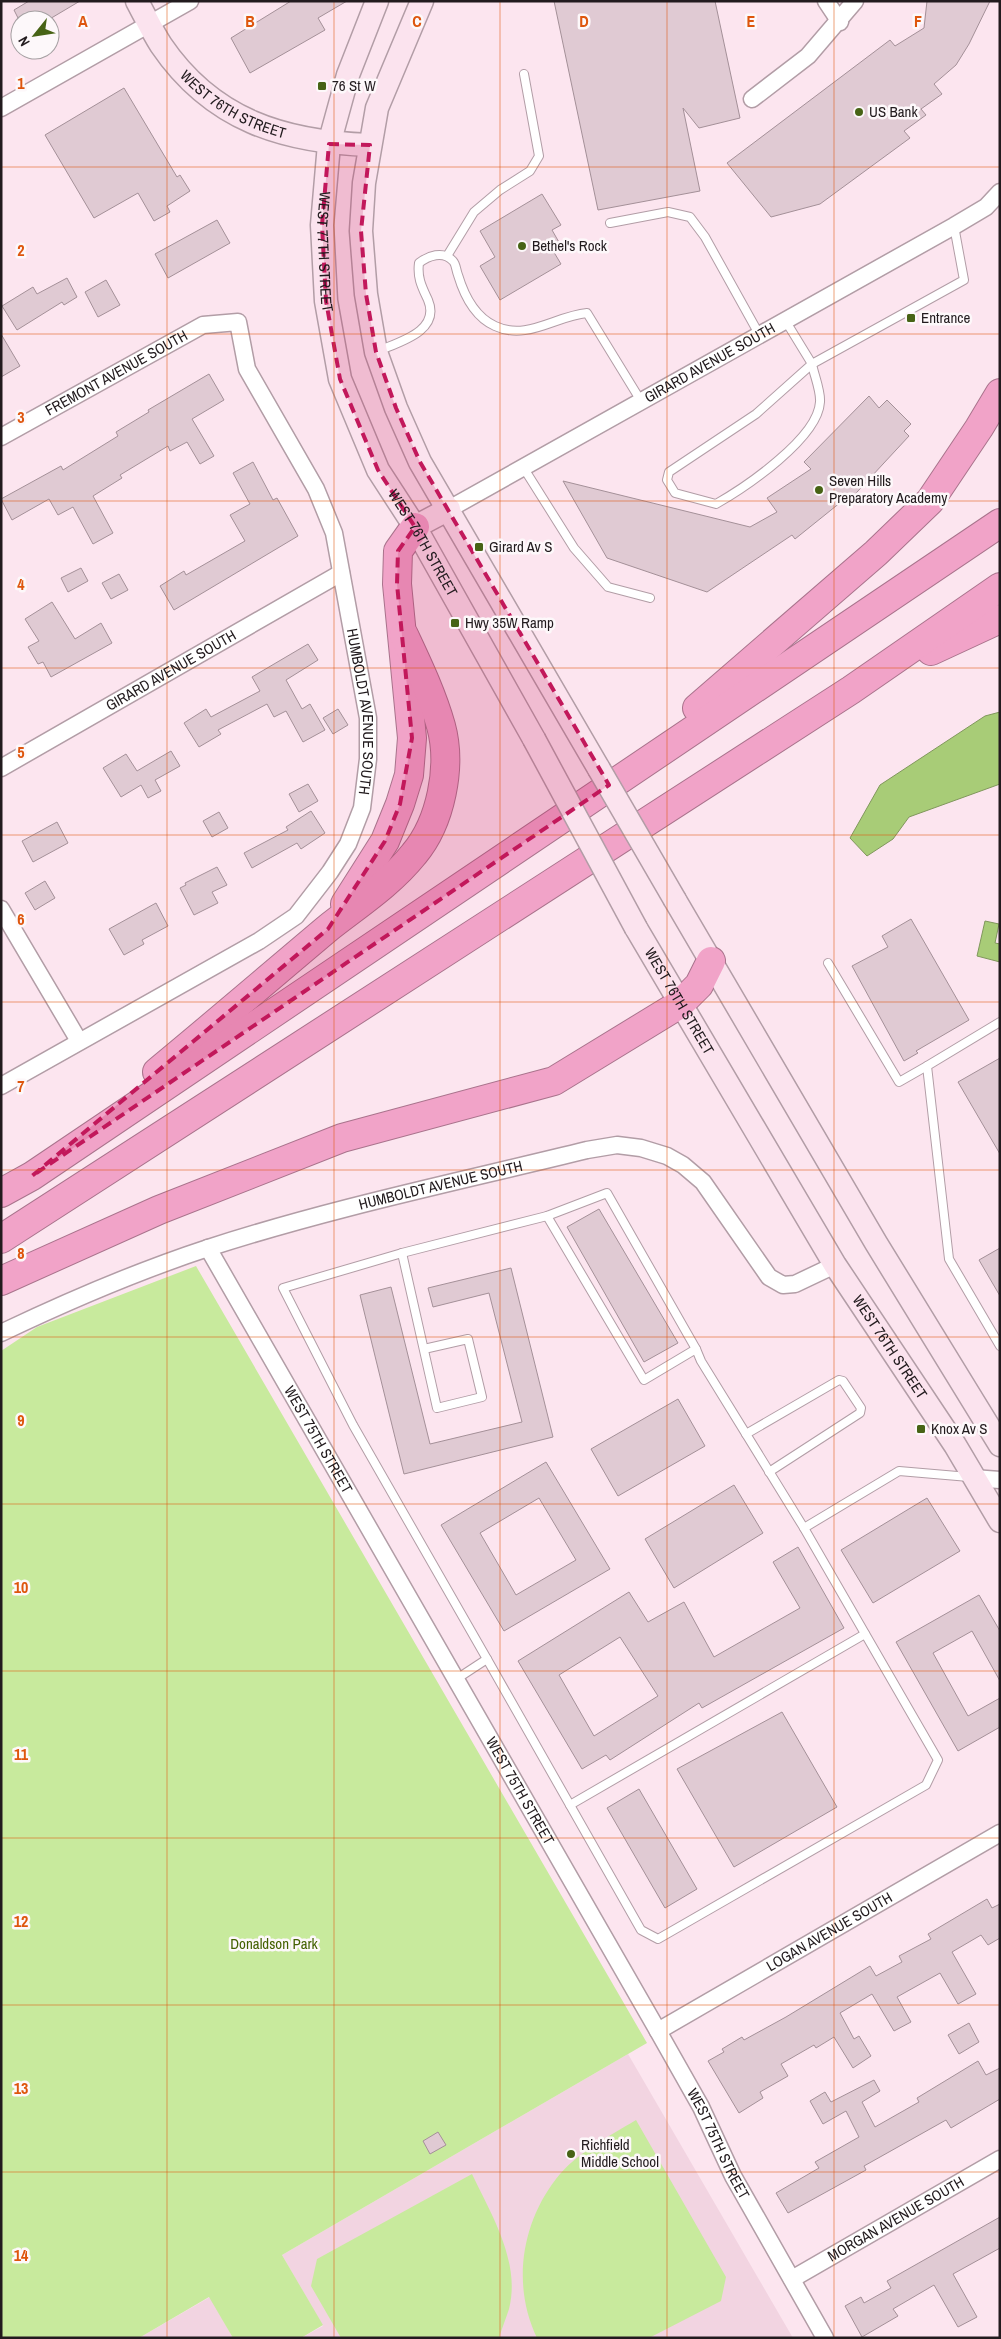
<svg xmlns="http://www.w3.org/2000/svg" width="1001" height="2339" font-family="'Archivo Narrow',sans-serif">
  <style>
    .built { fill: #f2d4e1 }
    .green { fill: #c8ea9d }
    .water { fill: #a8cc77; stroke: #80975c }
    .building { fill: #e0cad3; stroke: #a49098; fill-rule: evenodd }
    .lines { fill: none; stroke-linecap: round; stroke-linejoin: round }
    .lane-casing { stroke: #b29da6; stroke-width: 10 }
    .street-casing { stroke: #b29da6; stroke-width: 19 }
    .secondary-casing { stroke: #b29da6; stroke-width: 25 }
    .highway-casing { stroke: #a9738c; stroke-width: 30 }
    .lane { stroke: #fff; stroke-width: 8 }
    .street { stroke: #fff; stroke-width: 16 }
    .secondary { stroke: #fbe3ee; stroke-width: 22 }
    .highway { stroke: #f1a3c8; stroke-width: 28 }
    .secondary-bridge-casing { stroke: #b29da6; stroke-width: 25; stroke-linecap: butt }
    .secondary-bridge { stroke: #fbe3ee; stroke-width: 22 }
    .marked { fill: #c2185b; fill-opacity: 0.2; stroke: #c2185b; stroke-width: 4; stroke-dasharray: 10 6; stroke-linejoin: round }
    .grid { fill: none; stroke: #de560d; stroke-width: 1; stroke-opacity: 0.55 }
    .poi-dot { fill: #476315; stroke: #fdf8fa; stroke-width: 2 }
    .labels { text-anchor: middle; stroke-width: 5; stroke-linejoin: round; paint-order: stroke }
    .poi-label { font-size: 15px; fill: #221b1e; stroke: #fdf8fa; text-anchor: start }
    .street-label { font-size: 15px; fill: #221b1e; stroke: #fdf8fa }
    .park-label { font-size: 15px; fill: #436100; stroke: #fdf8fa }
    .grid-label { font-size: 16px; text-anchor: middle; font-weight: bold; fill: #de560d; stroke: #fdf8fa; stroke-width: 5; stroke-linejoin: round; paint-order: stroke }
  </style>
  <rect width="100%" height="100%" fill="#fce5ef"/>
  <g class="built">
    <path d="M628,2054L793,2338H301L323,2326L282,2255Z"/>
    <path d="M210,2297L233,2338H139Z"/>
  </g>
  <g class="green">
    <path d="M196,1266L647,2043L282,2255L323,2325L301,2338H233L209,2297L139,2338H1V1351L37,1327Z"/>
    <path d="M636,2120L726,2277L721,2301L649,2338H537C512,2286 521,2224 556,2179C576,2153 608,2137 636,2120Z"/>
    <path d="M472,2174C491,2214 521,2262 509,2309C506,2318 502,2328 499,2338H341L311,2286L317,2259Z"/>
  </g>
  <g class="water">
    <path d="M1000,712V784L909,817L893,839L867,856L850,838L880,785L985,716Z"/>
    <path d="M985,921L999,924L995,943L1000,944V962L977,956Z"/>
  </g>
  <g class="building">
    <path d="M29,1H80L48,20H19L14,10Z"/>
    <path d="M291,1H347L318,18L325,30L250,73L231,38Z"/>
    <path d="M554,1H715L740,118L699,128L683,108L700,191L598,210Z"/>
    <path d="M927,1H990L969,44L956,65L934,84L942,94L921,109L926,115L904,131L910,138L820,204L771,217L727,163L890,40L895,46L924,28Z"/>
    <path d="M124,88L177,177L180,175L190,191L167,206L170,212L154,221L138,193L94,218L45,135Z"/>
    <path d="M542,194L561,225L552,230L560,244L552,249L561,264L500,300L480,266L495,257L480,231Z"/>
    <path d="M217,220L230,243L168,278L155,254Z"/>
    <path d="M67,278L77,297L64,305L62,302L17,330L2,306L33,287L37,294Z"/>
    <path d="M106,280L120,305L98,317L85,292Z"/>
    <path d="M1,334L20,366L1,377Z"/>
    <path d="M209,374L224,400L192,419L214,456L200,464L187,442L170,451L168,446L120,475L122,478L93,496L113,533L93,544L73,507L58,515L49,499L12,520L1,499L61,466L63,470L118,436L116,432L149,412L148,410Z"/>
    <path d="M869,396L879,408L887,400L911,424L904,431L909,436L845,505L841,502L795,539L792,535L707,592L607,558L563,481L750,527L777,512L767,498L811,469L804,462Z"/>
    <path d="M253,462L273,500L277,498L298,536L174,610L160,586L184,571L186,575L245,541L230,515L250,504L233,473Z"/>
    <path d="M81,568L88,581L68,592L61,578Z"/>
    <path d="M119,574L128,590L111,599L102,583Z"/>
    <path d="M52,602L75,639L101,623L112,643L51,677L43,662L38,664L28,647L39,641L25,619Z"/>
    <path d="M308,644L318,660L286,680L302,709L310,704L325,730L303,742L286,711L274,717L267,704L218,730L221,734L199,747L184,723L206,709L211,717L260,691L252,677Z"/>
    <path d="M338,709L348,725L333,734L323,718Z"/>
    <path d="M171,751L180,766L155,780L161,791L148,798L141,785L121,797L103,768L126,754L137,771Z"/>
    <path d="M308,784L318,801L299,812L289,794Z"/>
    <path d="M311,811L325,833L301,849L297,843L252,868L244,853L288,830L286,827Z"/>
    <path d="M219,812L228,828L212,837L203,821Z"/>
    <path d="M57,822L68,843L33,862L22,841Z"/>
    <path d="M217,867L227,885L212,892L218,903L194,915L180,888L186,885L185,883Z"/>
    <path d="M45,881L55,898L35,910L25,893Z"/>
    <path d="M156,903L168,926L142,940L144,944L124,955L109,929Z"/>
    <path d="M911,919L969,1020L916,1051L918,1053L904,1061L852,966L888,947L882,936Z"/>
    <path d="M1000,1058V1154L958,1082Z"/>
    <path d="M599,1209L678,1343L644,1362L567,1227Z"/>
    <path d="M1000,1248V1296L979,1260Z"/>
    <path d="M511,1268L553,1437L404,1474L360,1295L391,1287L430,1444L522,1422L489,1293L433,1307L428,1288Z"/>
    <path d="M678,1399L705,1446L618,1496L591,1449Z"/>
    <path d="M546,1462L610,1569L504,1631L441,1525ZM539,1498L576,1560L516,1595L480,1533Z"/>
    <path d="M734,1485L763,1533L674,1588L645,1539Z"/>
    <path d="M927,1498L960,1551L873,1603L841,1550Z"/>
    <path d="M798,1547L844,1628L702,1708L699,1703L610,1760L606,1755L582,1769L518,1661L629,1592L648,1622L684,1602L714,1657L800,1608L773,1562ZM620,1637L658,1696L594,1736L559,1675Z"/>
    <path d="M979,1595L1000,1631V1681L972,1631L933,1653L968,1716L1000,1698V1727L958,1751L896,1642Z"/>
    <path d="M782,1712L837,1807L734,1867L677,1769Z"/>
    <path d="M639,1789L697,1889L665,1908L607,1808Z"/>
    <path d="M987,1899L992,1908L1000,1904V1938L988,1945L981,1935L952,1952L976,1994L958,2004L940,1973L897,1997L911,2022L894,2031L872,1994L840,2013L854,2039L859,2036L871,2056L853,2068L834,2037L816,2048L814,2045L781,2064L788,2076L760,2092L763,2098L739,2113L708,2061L724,2052L722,2049L742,2037L744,2040L786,2017L870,1966L876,1976L902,1962L899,1956L931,1939L928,1934Z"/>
    <path d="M969,2023L979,2042L959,2054L948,2035Z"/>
    <path d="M978,2061L986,2075L1000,2068V2099L951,2128L946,2120L864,2166L866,2170L788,2213L776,2193L819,2168L815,2162L859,2137L846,2111L823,2124L810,2101L825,2092L831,2102L874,2080L880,2091L862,2102L875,2127L919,2102L917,2098Z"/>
    <path d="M438,2132L446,2145L430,2154L423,2141Z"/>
    <path d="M1000,2217V2248L953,2274L977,2317L958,2327L934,2285L893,2309L898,2316L862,2337L845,2306L861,2297L864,2303L891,2288L887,2281Z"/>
  </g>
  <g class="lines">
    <defs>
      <g id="lane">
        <path d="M610,223L668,212L690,217L705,237L759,334"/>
        <path d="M447,256L474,212L500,190L530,171L539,156L524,74"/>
        <path d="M785,320L812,364L756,414L669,472L667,480L675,493L716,504C746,487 818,438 820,402C821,391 814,375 812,364L964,280L954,226"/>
        <path d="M378,351C399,342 441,331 428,300C422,287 417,278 419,263C428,256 443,250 453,261C456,264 456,270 458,275C464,295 475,317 495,326C527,341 555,316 587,313L641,401"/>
        <path d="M523,467L574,548L608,587L650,598"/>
        <path d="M828,963L899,1082L927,1066"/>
        <path d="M1000,1022L927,1066L949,1259L1000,1346"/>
        <path d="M547,1216L644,1380L696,1349"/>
        <path d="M402,1253L437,1408L482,1397L468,1339L424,1349"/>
        <path d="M746,1434L839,1380L843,1381L861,1408L860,1413L769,1472"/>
        <path d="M487,1659L353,1425L283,1288L402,1253L547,1216L607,1193L696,1349L701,1361L804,1528"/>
        <path d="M455,1680L487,1659L641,1930L658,1939L926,1785L938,1760L804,1528L899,1471L969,1477"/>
        <path d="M570,1805L865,1634"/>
      </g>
      <g id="street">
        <path d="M826,1L840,22"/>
        <path d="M752,99L808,56L855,1"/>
        <path d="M1,108L190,1"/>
        <path id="s1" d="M1,437L203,325L238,322L247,369L316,489L334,533L368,718V759L362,808L348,844L330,872L296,916L259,941L1,1086"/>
        <path id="s2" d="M449,509L954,226L986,207L1000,192"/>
        <path id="s3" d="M1,768L341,573"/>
        <path d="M1,909L79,1041"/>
        <path id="s4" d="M208,1248L658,2031L701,2107L733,2176L825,2338"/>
        <path id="s5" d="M1,1333C68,1301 138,1271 208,1248C331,1208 461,1181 587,1150L617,1145L641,1148L667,1156L683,1165L703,1182L769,1277L783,1285L795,1284L835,1265"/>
        <path d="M973,1478L1000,1480"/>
        <path id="s6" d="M658,2031L1000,1833"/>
        <path id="s7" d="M792,2279L1000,2159"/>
      </g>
      <g id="secondary">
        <path id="s8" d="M137,1C145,16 152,31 161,45C212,120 283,142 370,145"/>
        <path id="s9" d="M377,1L348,75L329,144L322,225L326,301L340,379L378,470L415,527L534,739"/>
        <path d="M422,1L377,108L364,183L361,231L366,294L376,352L396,408L420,462L599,769"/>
        <path d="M415,527L449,509"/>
        <path d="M675,900L876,1243L1000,1445"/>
        <path id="s10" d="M636,928L835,1265L955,1445L1000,1521"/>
      </g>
      <g id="highway">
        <path d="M931,651L1000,619"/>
        <path d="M697,708L876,553L930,501L979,428L1000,393"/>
        <path d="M345,904L385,841L400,804L409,775L412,738L397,584L398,551L415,527"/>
        <path d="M157,1072C215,1024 271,976 328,928C357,905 390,884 414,854C441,822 452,766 441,726C432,694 418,665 404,635"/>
        <path d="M1,1193L32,1176L1000,523"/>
        <path d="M1,1239L851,690L1000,587"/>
        <path d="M1,1281L159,1210L342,1138L554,1081L680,1004L699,985L711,961"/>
      </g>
    </defs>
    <use href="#lane" class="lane-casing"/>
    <use href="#street" class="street-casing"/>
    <use href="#secondary" class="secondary-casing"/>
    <use href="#highway" class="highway-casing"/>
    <use href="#lane" class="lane"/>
    <use href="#street" class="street"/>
    <use href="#secondary" class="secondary"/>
    <use href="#highway" class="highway"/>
    <defs>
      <g id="secondary-bridge">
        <path d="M534,739L636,928"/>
        <path d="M599,769L675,900"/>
      </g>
    </defs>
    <use href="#secondary-bridge" class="secondary-bridge-casing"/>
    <use href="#secondary-bridge" class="secondary-bridge"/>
  </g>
  <path class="marked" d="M329,144L370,145L361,231L366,294L376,352L396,408L420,462L609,785L32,1176L328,929L385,841L400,804L412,738L397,584L398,551L415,527L378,470L340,379L326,301L322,225Z"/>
  <path class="grid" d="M167,1V2338M334,1V2338M500,1V2338M667,1V2338M834,1V2338M1,167H1000M1,334H1000M1,501H1000M1,668H1000M1,835H1000M1,1002H1000M1,1170H1000M1,1337H1000M1,1504H1000M1,1671H1000M1,1838H1000M1,2005H1000M1,2172H1000"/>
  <g class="poi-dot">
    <rect x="317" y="81" width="10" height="10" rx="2.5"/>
    <circle cx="859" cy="112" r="5"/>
    <circle cx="522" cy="246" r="5"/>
    <rect x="906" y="313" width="10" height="10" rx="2.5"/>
    <circle cx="819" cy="490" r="5"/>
    <rect x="474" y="542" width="10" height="10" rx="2.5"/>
    <rect x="450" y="618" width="10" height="10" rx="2.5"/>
    <rect x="916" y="1424" width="10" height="10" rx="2.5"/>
    <circle cx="571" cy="2154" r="5"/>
  </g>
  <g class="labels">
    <g class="poi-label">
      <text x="332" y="91">76 St W</text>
      <text x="869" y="117">US Bank</text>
      <text x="532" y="251">Bethel's Rock</text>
      <text x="921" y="323">Entrance</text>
      <text x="829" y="486">Seven Hills<tspan x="829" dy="17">Preparatory Academy</tspan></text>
      <text x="489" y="552">Girard Av S</text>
      <text x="465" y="628">Hwy 35W Ramp</text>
      <text x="931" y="1434">Knox Av S</text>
      <text x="581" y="2150">Richfield<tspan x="581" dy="17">Middle School</tspan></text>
    </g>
    <g class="street-label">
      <text dy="5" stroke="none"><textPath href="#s8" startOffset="146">WEST 76TH STREET</textPath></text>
      <text dy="5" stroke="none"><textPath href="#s9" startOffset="259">WEST 77TH STREET</textPath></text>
      <text dy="5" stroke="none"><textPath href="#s2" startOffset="299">GIRARD AVENUE SOUTH</textPath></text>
      <text dy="5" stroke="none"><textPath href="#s1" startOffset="132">FREMONT AVENUE SOUTH</textPath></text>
      <text dy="5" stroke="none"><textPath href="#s9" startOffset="572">WEST 76TH STREET</textPath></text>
      <text dy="5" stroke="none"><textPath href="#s3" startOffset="196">GIRARD AVENUE SOUTH</textPath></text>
      <text dy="5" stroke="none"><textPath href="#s1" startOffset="681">HUMBOLDT AVENUE SOUTH</textPath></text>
      <text dy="5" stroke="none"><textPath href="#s10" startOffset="85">WEST 76TH STREET</textPath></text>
      <text dy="5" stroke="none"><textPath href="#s5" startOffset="465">HUMBOLDT AVENUE SOUTH</textPath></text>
      <text dy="5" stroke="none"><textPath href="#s10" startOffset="490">WEST 76TH STREET</textPath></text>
      <text dy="5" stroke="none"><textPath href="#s4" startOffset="221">WEST 75TH STREET</textPath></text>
      <text dy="5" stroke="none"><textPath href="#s4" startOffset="626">WEST 75TH STREET</textPath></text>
      <text dy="5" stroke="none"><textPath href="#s6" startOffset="198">LOGAN AVENUE SOUTH</textPath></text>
      <text dy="5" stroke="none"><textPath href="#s4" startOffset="1031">WEST 75TH STREET</textPath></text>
      <text dy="5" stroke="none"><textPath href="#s7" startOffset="120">MORGAN AVENUE SOUTH</textPath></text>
    </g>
    <g class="park-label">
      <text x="274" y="1949">Donaldson Park</text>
    </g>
  </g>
  <g class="grid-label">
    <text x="83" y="27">A</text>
    <text x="250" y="27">B</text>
    <text x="417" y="27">C</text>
    <text x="584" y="27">D</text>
    <text x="751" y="27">E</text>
    <text x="918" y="27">F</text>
    <text x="21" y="89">1</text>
    <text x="21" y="256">2</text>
    <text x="21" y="423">3</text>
    <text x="21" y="590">4</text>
    <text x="21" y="758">5</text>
    <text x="21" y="925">6</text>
    <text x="21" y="1092">7</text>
    <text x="21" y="1259">8</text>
    <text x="21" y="1426">9</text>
    <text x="21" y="1593">10</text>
    <text x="21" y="1760">11</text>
    <text x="21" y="1927">12</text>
    <text x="21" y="2094">13</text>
    <text x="21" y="2261">14</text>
  </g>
  <rect width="1001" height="2339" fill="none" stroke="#221b1e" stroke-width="5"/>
  <g transform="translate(35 35) rotate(240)"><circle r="24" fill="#fdf8fa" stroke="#a5a0a2"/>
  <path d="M0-4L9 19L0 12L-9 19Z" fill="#476315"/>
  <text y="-8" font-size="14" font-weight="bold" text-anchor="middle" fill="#221b1e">N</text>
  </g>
</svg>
